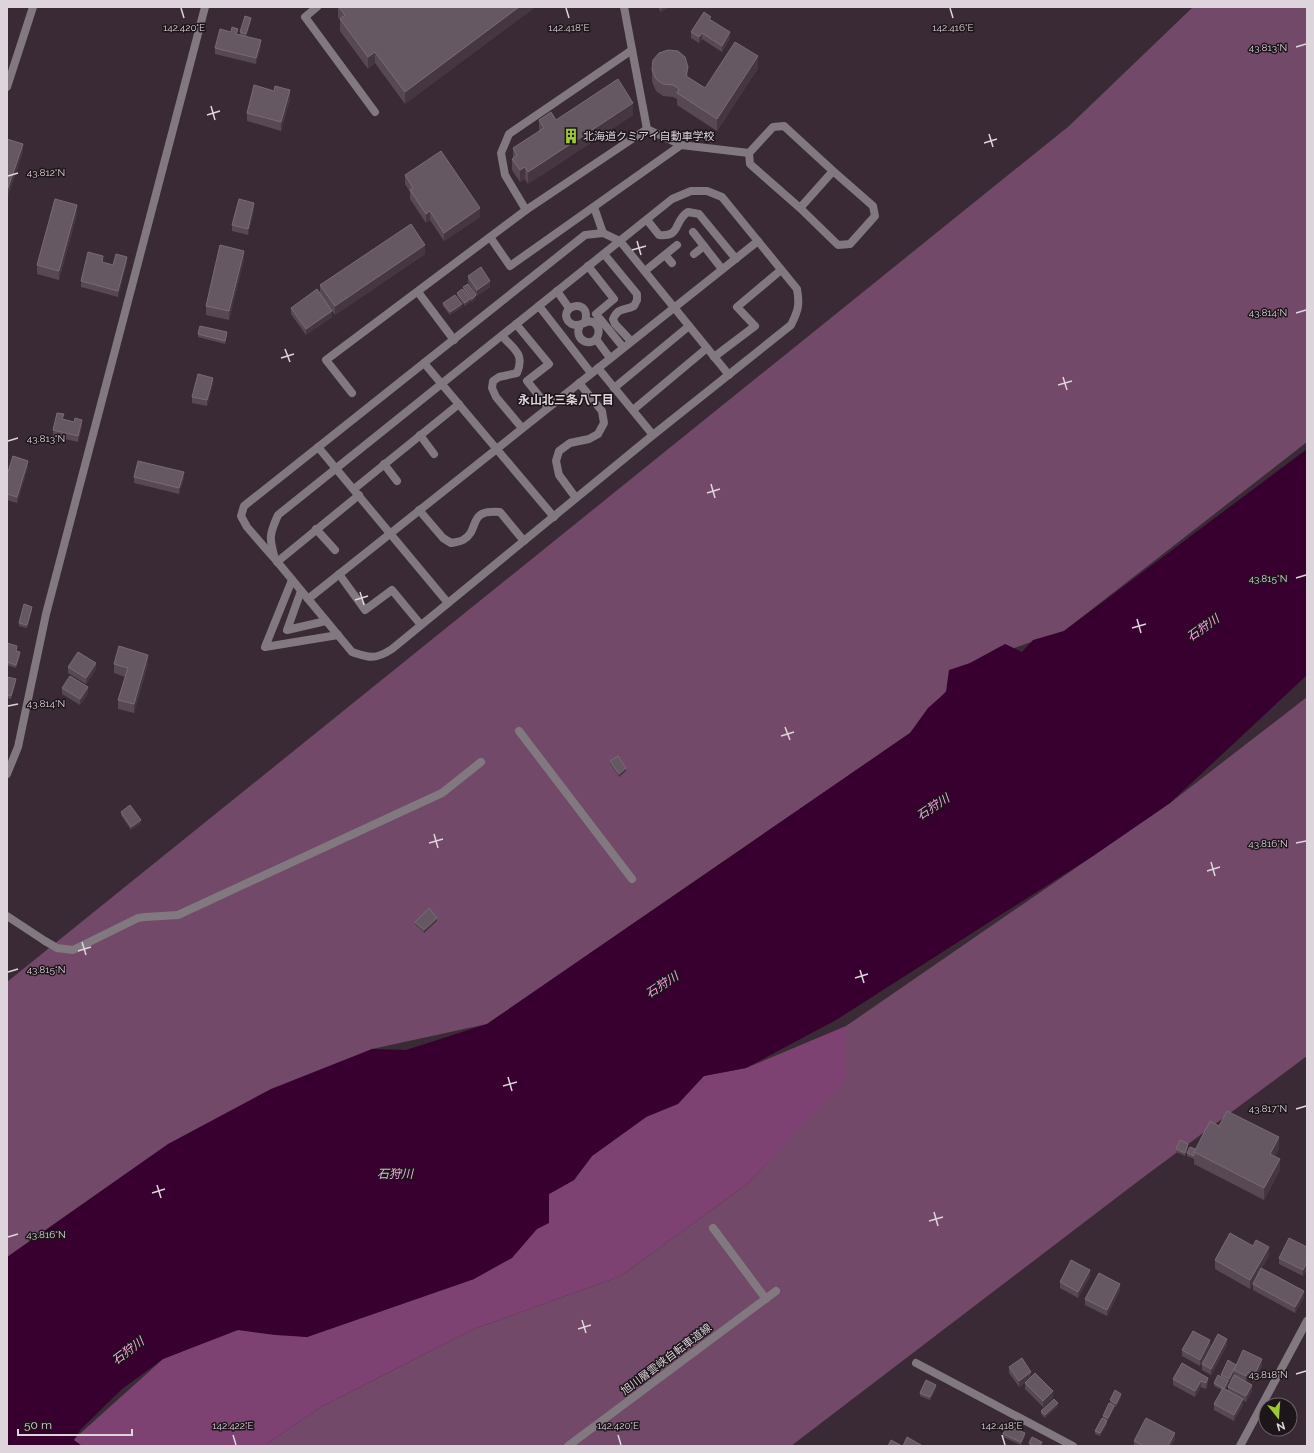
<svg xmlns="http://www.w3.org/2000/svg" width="1314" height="1453" font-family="Raleway,'Noto Sans JP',sans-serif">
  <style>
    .green { fill: #73496a }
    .forest { fill: #7d4271 }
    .water { fill: #37002f }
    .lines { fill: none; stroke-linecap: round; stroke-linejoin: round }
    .service { stroke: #81797f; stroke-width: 8 }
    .pedestrian { stroke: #81797f; stroke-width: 8 }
    .minor { stroke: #81797f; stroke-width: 8 }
    .wall { fill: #584854; fill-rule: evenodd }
    .shaded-wall { fill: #463642 }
    .building { fill: #665863; stroke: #796b76 }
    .ticks { fill: none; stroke: #ded4db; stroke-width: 1.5 }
    .labels { text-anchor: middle; stroke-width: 3; stroke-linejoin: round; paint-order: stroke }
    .poi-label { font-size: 11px; fill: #ded4db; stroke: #1c151a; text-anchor: start }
    .street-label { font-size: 11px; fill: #ded4db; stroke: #1c151a }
    .neighbourhood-label { font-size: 12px; font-weight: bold; fill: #ded4db; stroke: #1c151a }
    .water-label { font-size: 12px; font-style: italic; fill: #fba4e8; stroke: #1c151a }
    .ticks-label { font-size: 10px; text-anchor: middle; fill: #ded4db; stroke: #1c151a; stroke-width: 3; stroke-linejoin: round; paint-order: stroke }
  </style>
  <rect width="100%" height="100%" fill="#392a35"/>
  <g class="green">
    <path d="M1193,7H1307V442L1064,631L970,663L910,733L487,1024L372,1049L7,1267V982L1069,126Z"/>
    <path d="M1307,697V1056L1141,1179L791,1446H264L319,1408L474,1329L621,1276L747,1184L845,1080L846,1026L1170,803Z"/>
  </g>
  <path class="forest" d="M846,1026V1080L747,1184L621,1276L474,1329L319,1408L264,1446H82L73,1440L163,1359L238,1329L307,1337L474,1279L549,1194L574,1180L592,1156L703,1076L746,1068Z"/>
  <path class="water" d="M1307,449V675L1170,803L1093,856L836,1020L746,1068L704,1076L678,1104L646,1117L592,1156L574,1180L549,1194V1223L537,1229L512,1258L474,1279L307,1337L275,1335L238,1330L163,1359L122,1389L81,1429L74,1440L82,1446H7V1257L168,1144L271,1089L372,1049L406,1050L487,1024L910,733L928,708L946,692L949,670L970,663L1005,644L1022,652L1033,640L1064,631Z"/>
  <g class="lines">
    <g class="service">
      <path d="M317,7L305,17L375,112"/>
      <path d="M7,87L33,7"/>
      <path d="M691,191H707L722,197L797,289C800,305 798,311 791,325L653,435L392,649C375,660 370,658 352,652L275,559C269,538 269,535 278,515L672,199Z"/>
      <path d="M594,207L603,233"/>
      <path d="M800,208L833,171L873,206L875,216L850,244L838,245L800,208L750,164L749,153L773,127L784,126L833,171"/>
      <path d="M526,210L505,175L501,153L509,134L632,50"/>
      <path d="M647,220L659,235C682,237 673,221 688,212L699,214L736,259"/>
      <path d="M693,232L722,269"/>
      <path d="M490,237L510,266L681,145"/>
      <path d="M604,254L637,294V300L634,306C623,311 619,307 613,319L615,324L631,341"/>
      <path d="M694,254L704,246"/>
      <path d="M665,255L672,263"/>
      <path d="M588,266L614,299L596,314L623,347"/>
      <path d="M645,271L677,245"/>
      <path d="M557,291L569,308"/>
      <path d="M418,292L454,340"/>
      <path d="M539,306L591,373"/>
      <path d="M516,324L549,364L527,381L548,407"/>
      <path d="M580,325C572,341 594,349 598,335C599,332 599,329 597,326C591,316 583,326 575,325C572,325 570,323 568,321C558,305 592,297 585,322"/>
      <path d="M502,336C514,349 525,354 517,373L499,377L493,381L492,388L496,397L522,428"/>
      <path d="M596,339L610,358"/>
      <path d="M714,357L755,326L737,307L781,270"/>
      <path d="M424,363L554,517"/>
      <path d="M598,368L653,435"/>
      <path d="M614,388L689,326"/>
      <path d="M352,393L326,360L526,210L647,129L681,145L749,153"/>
      <path d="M633,410L707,348"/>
      <path d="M420,435L434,454"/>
      <path d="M318,447L448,603"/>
      <path d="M384,464L397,481"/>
      <path d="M354,489L459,404"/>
      <path d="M576,498L559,475L556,461L559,451L570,443L589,439L598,434L604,423L602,411L579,383"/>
      <path d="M419,510L443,538L451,543C455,542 460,542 463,540C481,530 466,509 500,512L524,541"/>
      <path d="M316,529L335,550"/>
      <path d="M273,557L247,527L241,516L244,506L585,235L603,233L620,241L729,375"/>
      <path d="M277,562L359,495"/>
      <path d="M339,574L365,610L392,590L421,625"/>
      <path d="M292,580L265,647L338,635"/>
      <path d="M301,591L287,630L326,621"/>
      <path d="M308,599L758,241"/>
      <path d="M45,941L57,948L73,950L138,918L145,917L178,915L442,793L481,762"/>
      <path d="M713,1228L766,1299"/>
      <path d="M568,1446L776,1291"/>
    </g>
    <path class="pedestrian" d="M519,731L632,879"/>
    <g class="minor">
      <path d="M624,7L647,129"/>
      <path d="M7,774L18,747L46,614L205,7"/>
      <path d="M7,916L45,941"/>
      <path d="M916,1363L1073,1446"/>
      <path d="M1240,1446L1307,1321"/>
    </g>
  </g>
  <g class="wall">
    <path d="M338,7H535L405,104L375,63L368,69L340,31V20L338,17Z"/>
    <path d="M658,7H670L661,12Z"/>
    <path d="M711,20L730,38L722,52L702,39L699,43L691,38V32Z"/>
    <path d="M251,21L246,36L261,46L256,64L215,54V48L231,32L240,35V32Z"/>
    <path d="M758,68L717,131L677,105V99L673,97L663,96L656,91L652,82V70L688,77L705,88Z"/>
    <path d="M290,99L281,131L247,121V113Z"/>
    <path d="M633,115L528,184L525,179L520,182L512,170V159L513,158V148L539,132V120H556Z"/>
    <path d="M405,175L480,217L444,241L430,220L426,223L410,199V192L405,184Z"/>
    <path d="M254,209L248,235L232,231V225Z"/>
    <path d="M77,214L59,280L37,274V265Z"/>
    <path d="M425,254L335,315L320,294V285Z"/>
    <path d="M244,260L229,320L206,315V306Z"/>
    <path d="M103,262L113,265L127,262L118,297L81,287V281Z"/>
    <path d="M468,276L490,287L477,296L468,282Z"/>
    <path d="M463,287L476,298L472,302L470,300V302L465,306L457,296V293L463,290Z"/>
    <path d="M443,303L462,307L450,315L443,306Z"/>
    <path d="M291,308L332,317L306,335L291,314Z"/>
    <path d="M198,334L227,335L225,344L198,337Z"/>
    <path d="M213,384L207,406L192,403V397Z"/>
    <path d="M64,419L74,422L82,426L78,442L53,436V430Z"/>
    <path d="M28,467L17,503L7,500V475Z"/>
    <path d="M134,477L184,478L179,494L134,483Z"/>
    <path d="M32,610L27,628L19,626V623Z"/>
    <path d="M7,644L17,649V651L20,655L16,668L7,665Z"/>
    <path d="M114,664H148L134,713L118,709V700L125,677L114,673Z"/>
    <path d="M68,667L96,669L86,684L68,673Z"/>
    <path d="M7,677L16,682L11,699L7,698Z"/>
    <path d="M62,688L88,693L80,705L62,694Z"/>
    <path d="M610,761L626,771L619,777L610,764Z"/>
    <path d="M121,812L141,823L131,830L121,815Z"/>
    <path d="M437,921L424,933L415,925V922Z"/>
    <path d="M1219,1126L1279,1149L1275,1156L1280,1170L1264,1200L1194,1164V1159L1187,1156V1153L1195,1149Z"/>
    <path d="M1188,1147L1185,1156L1176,1152V1149Z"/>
    <path d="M1307,1247V1268L1303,1276L1279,1264V1258Z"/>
    <path d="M1269,1256L1261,1268L1304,1297L1295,1313L1253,1290V1284L1250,1289L1215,1269V1260Z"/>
    <path d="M1090,1276L1078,1298L1060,1288V1282Z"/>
    <path d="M1120,1290L1107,1316L1085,1305V1299Z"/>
    <path d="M1227,1345L1211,1375L1202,1370V1364Z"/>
    <path d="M1210,1346L1200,1366L1182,1356V1350Z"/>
    <path d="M1182,1363L1208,1384L1206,1389L1201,1387L1195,1397L1173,1385V1379Z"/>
    <path d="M1236,1365H1262L1254,1382L1248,1378L1246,1381L1252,1391L1246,1402L1243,1400V1405L1234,1421L1214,1410V1404L1222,1390L1214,1386V1383L1221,1377V1375ZM1234,1374V1376L1228,1387V1391L1225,1389L1228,1384V1382H1229Z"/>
    <path d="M1009,1367L1031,1376L1053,1397L1043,1407L1025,1389V1383L1026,1382L1019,1387L1009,1373Z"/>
    <path d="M936,1388L930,1400L920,1396V1393Z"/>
    <path d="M1121,1397L1116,1407L1114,1406V1409L1107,1421V1424L1100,1436L1095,1434V1431L1103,1418V1416L1110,1403V1400Z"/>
    <path d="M1058,1406L1045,1418L1041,1414V1411Z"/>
    <path d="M1003,1434L1025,1436L1021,1445L1003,1437Z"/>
    <path d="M1175,1439L1171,1446H1134V1441Z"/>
    <path d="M1029,1443L1042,1445V1446H1029Z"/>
  </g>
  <g class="shaded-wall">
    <path d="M519,7H535L405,104V92Z"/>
    <path d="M665,7H670L661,12V9Z"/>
    <path d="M251,18V21L246,37V34Z"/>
    <path d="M730,32V38L722,52V46Z"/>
    <path d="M702,33V39L699,43V37Z"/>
    <path d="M261,40V46L256,64V58Z"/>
    <path d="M375,52V63L368,69V57Z"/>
    <path d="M758,56V68L717,131V119Z"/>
    <path d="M688,67V78L686,76Z"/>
    <path d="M290,90V99L281,131V122Z"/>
    <path d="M633,103V115L528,184V172Z"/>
    <path d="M23,144V153L7,200V191Z"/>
    <path d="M525,167V179L520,182V170Z"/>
    <path d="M254,203V209L248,235V229Z"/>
    <path d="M77,205V214L59,280V271Z"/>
    <path d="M480,208V217L444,241V233Z"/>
    <path d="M430,211V220L426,223V214Z"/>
    <path d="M425,245V254L335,315V306Z"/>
    <path d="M244,251V260L229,320V311Z"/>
    <path d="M127,257V262L118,297V291Z"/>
    <path d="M490,281V287L477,296V290Z"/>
    <path d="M476,295V298L472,302V299Z"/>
    <path d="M470,299V302L465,306V303Z"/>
    <path d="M462,304V307L450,315V312Z"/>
    <path d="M332,311V317L306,335V329Z"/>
    <path d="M213,378V384L207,406V400Z"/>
    <path d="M82,420V426L78,442V436Z"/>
    <path d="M28,461V467L17,503V497Z"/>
    <path d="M184,472V478L179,494V488Z"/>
    <path d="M32,607V610L27,628V625Z"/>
    <path d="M20,652V655L16,668V665Z"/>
    <path d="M148,655V664L134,713V704Z"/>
    <path d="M96,663V669L86,684V678Z"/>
    <path d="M16,679V682L11,699V696Z"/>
    <path d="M88,687V693L80,705V699Z"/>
    <path d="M626,768V771L619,777V774Z"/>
    <path d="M141,820V823L131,830V827Z"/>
    <path d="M437,918V921L424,933V930Z"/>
    <path d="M1279,1137V1149L1270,1165V1154Z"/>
    <path d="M1188,1144V1147L1185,1156V1153Z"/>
    <path d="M1280,1159V1170L1264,1200V1188Z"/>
    <path d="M1269,1247V1256L1250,1289V1280Z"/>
    <path d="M1307,1262V1268L1303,1276V1270Z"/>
    <path d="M1090,1270V1276L1078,1298V1292Z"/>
    <path d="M1120,1284V1290L1107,1316V1310Z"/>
    <path d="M1304,1291V1297L1295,1313V1307Z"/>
    <path d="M1227,1339V1345L1211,1375V1369Z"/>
    <path d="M1210,1340V1346L1200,1366V1360Z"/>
    <path d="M1262,1359V1365L1254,1382V1376Z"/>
    <path d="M1234,1371V1374L1229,1382V1379Z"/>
    <path d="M1031,1372V1378L1019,1387V1381Z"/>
    <path d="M1248,1372V1378L1246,1382V1376Z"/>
    <path d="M1208,1378V1384L1206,1389V1383Z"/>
    <path d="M1201,1381V1387L1195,1397V1391Z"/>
    <path d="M1228,1381V1384L1224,1392V1389Z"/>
    <path d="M936,1385V1388L930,1400V1397Z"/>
    <path d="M1252,1385V1391L1246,1402V1396Z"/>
    <path d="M1053,1391V1397L1043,1407V1401Z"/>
    <path d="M1121,1394V1397L1116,1407V1404Z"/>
    <path d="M1243,1399V1405L1234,1421V1415Z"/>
    <path d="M1058,1403V1406L1045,1418V1415Z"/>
    <path d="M1114,1406V1409L1108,1421V1418Z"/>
    <path d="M1107,1421V1424L1100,1436V1433Z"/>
    <path d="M1025,1433V1436L1021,1445V1442Z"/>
    <path d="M1175,1433V1439L1171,1446H1168Z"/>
  </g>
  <g class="building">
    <path d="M339,7H519L405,92L375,52L368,57L340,19L345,15Z"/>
    <path d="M704,12L711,17L709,19L730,32L722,46L702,33L699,37L691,32Z"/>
    <path d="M245,16L251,18L246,34L240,32Z"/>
    <path d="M232,27L238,29L236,34L261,40L256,58L215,48L220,29L231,32Z"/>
    <path d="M735,42L758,56L717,119L677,93L679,89L673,85L663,84L656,79L652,70L653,60L659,53L668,50L678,51L685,57L688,67L686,76L705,88Z"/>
    <path d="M618,79L633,103L528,172L525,167L520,170L512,159L517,155L513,148L544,128L539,120L551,112L556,120Z"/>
    <path d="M254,85L274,91L275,86L290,90L281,122L247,113Z"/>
    <path d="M7,139L23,144L7,191Z"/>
    <path d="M441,151L480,208L444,233L430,211L426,214L410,190L413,188L405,175Z"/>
    <path d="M55,199L77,205L59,271L37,265Z"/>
    <path d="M239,199L254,203L248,229L232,225Z"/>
    <path d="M411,224L425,245L335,306L320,285Z"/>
    <path d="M220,245L244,251L229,311L206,306Z"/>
    <path d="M88,252L103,256L102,262L113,265L116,254L127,257L118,291L81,281Z"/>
    <path d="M481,267L490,281L477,290L468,276Z"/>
    <path d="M468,284L476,295L472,299L463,287Z"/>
    <path d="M317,289L332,311L306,329L291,308Z"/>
    <path d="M462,289L470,299L465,303L457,293Z"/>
    <path d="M455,295L462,304L450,312L443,303Z"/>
    <path d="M200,326L227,332L225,341L198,334Z"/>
    <path d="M198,374L213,378L207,400L192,397Z"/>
    <path d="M57,413L64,414L62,419L74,422L75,418L82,420L78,436L53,430Z"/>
    <path d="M13,456L28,461L17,497L7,494V475Z"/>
    <path d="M138,461L184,472L179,488L134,477Z"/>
    <path d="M24,604L32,607L27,625L19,623Z"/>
    <path d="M7,643L17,646L16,651L20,652L16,665L7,662Z"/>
    <path d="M119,646L148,655L134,704L118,700L128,668L114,664Z"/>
    <path d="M78,652L96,663L86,678L68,667Z"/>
    <path d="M70,676L88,687L80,699L62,688Z"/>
    <path d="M7,677L16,679L11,696L7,695Z"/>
    <path d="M618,756L626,768L619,774L610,761Z"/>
    <path d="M130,805L141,820L131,827L121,812Z"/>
    <path d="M429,908L437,918L424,930L415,922Z"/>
    <path d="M1227,1111L1279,1137L1270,1154L1280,1159L1264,1188L1194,1152L1210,1121L1219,1126Z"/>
    <path d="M1180,1140L1188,1144L1185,1153L1176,1149Z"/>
    <path d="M1190,1147L1195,1149L1194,1152V1156L1187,1153Z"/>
    <path d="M1230,1233L1253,1246L1256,1240L1269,1247L1250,1280L1215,1260Z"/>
    <path d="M1289,1238L1307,1247V1262L1303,1270L1279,1258Z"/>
    <path d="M1071,1260L1090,1270L1078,1292L1060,1282Z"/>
    <path d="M1261,1268L1304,1291L1295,1307L1253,1284Z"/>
    <path d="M1099,1273L1120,1284L1107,1310L1085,1299Z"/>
    <path d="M1193,1331L1210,1340L1200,1360L1182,1350Z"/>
    <path d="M1218,1334L1227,1339L1211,1369L1202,1364Z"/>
    <path d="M1243,1350L1262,1359L1254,1376L1248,1372L1246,1376L1234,1370Z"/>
    <path d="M1022,1358L1031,1372L1019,1381L1009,1367Z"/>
    <path d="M1228,1360L1236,1365L1229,1379L1221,1375Z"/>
    <path d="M1182,1363L1208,1378L1206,1383L1201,1381L1195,1391L1173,1379Z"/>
    <path d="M1035,1373L1053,1391L1043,1401L1025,1383Z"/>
    <path d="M1218,1375L1228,1381L1224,1389L1214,1383Z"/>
    <path d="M1234,1375L1252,1385L1246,1396L1228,1387Z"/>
    <path d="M926,1380L936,1385L930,1397L920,1393Z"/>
    <path d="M1223,1388L1243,1399L1234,1415L1214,1404Z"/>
    <path d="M1115,1390L1121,1394L1116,1404L1110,1400Z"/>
    <path d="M1054,1399L1058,1403L1045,1415L1041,1411Z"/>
    <path d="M1109,1403L1114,1406L1108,1418L1103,1416Z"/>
    <path d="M1102,1418L1107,1421L1100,1433L1095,1431Z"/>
    <path d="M1146,1418L1175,1433L1168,1446H1144L1134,1441Z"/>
    <path d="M1007,1425L1025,1433L1021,1442L1003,1434Z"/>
    <path d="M907,1437L921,1445V1446H903Z"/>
    <path d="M1032,1437L1042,1442L1040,1446H1034L1029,1443Z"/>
    <path d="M891,1440L902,1446H888Z"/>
  </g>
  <path class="ticks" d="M181,8L184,18M566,8L569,18M950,8L953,18M1296,47L1306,44M211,106L215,120M207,115L220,111M989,134L993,147M984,143L997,139M8,176L18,173M637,241L641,255M632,250L646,246M1296,313L1306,310M285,349L290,362M281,358L294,354M1063,377L1067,390M1058,385L1072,381M8,441L18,438M711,484L715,498M707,493L720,489M1296,578L1306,575M360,592L364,605M355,600L368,596M1137,619L1141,633M1132,628L1146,624M8,706L18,704M785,727L790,740M781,736L794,732M434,834L438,848M429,843L443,839M1296,843L1306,841M1211,862L1215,876M1207,871L1220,867M82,942L86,955M78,951L91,947M860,970L864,983M8,972L18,969M855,978L868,974M508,1077L512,1091M503,1086L517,1082M1296,1109L1306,1106M157,1185L161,1198M152,1193L165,1189M934,1212L938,1226M929,1221L943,1217M8,1237L18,1234M582,1320L586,1333M578,1329L591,1325M1296,1374L1306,1371M233,1435L236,1445M618,1435L621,1445M1002,1435L1005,1445"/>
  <defs>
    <symbol id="building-bare" viewBox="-9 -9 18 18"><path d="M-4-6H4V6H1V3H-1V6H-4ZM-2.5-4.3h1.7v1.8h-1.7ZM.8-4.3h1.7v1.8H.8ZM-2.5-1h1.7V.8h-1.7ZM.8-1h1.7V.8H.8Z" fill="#9dca30" stroke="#1c151a" stroke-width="2.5" paint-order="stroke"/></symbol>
  </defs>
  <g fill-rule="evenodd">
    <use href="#building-bare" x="560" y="125" width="22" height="22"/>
  </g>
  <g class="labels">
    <g class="poi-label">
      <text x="583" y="140">北海道クミアイ自動車学校</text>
    </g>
    <g class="street-label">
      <text transform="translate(666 1359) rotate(-37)" y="4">旭川層雲峡自転車道線</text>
    </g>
    <g class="neighbourhood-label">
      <text x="566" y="404">永山北三条八丁目</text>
    </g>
    <g class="water-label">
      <text transform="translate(1203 628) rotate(-35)" y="4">石狩川</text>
      <text transform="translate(933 807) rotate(-33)" y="4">石狩川</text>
      <text transform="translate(662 985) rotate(-33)" y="4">石狩川</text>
      <text x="395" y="1178">石狩川</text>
      <text transform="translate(128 1351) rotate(-37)" y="4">石狩川</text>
    </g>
  </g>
  <g class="ticks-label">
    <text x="184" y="31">142.420°E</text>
    <text x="569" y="31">142.418°E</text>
    <text x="953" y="31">142.416°E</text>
    <text x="1268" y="51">43.813°N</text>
    <text x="46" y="176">43.812°N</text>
    <text x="1268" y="316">43.814°N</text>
    <text x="46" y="442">43.813°N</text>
    <text x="1268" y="582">43.815°N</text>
    <text x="46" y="707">43.814°N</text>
    <text x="1268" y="847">43.816°N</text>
    <text x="46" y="973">43.815°N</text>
    <text x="1268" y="1112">43.817°N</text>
    <text x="46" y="1238">43.816°N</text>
    <text x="1268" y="1378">43.818°N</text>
    <text x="233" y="1429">142.422°E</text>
    <text x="618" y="1429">142.420°E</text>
    <text x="1002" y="1429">142.418°E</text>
  </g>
  <rect width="1314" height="1453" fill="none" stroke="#ded4db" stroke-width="16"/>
  <g transform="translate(1278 1417) rotate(163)"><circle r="19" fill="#1c151a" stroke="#6a6167"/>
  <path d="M0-3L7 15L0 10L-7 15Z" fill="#9dca30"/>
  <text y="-6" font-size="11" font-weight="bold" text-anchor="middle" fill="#ded4db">N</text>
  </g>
  <path d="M18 1429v6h114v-6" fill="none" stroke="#ded4db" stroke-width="2"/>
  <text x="24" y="1429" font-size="12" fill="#ded4db" stroke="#1c151a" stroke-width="3" paint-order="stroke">50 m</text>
</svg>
